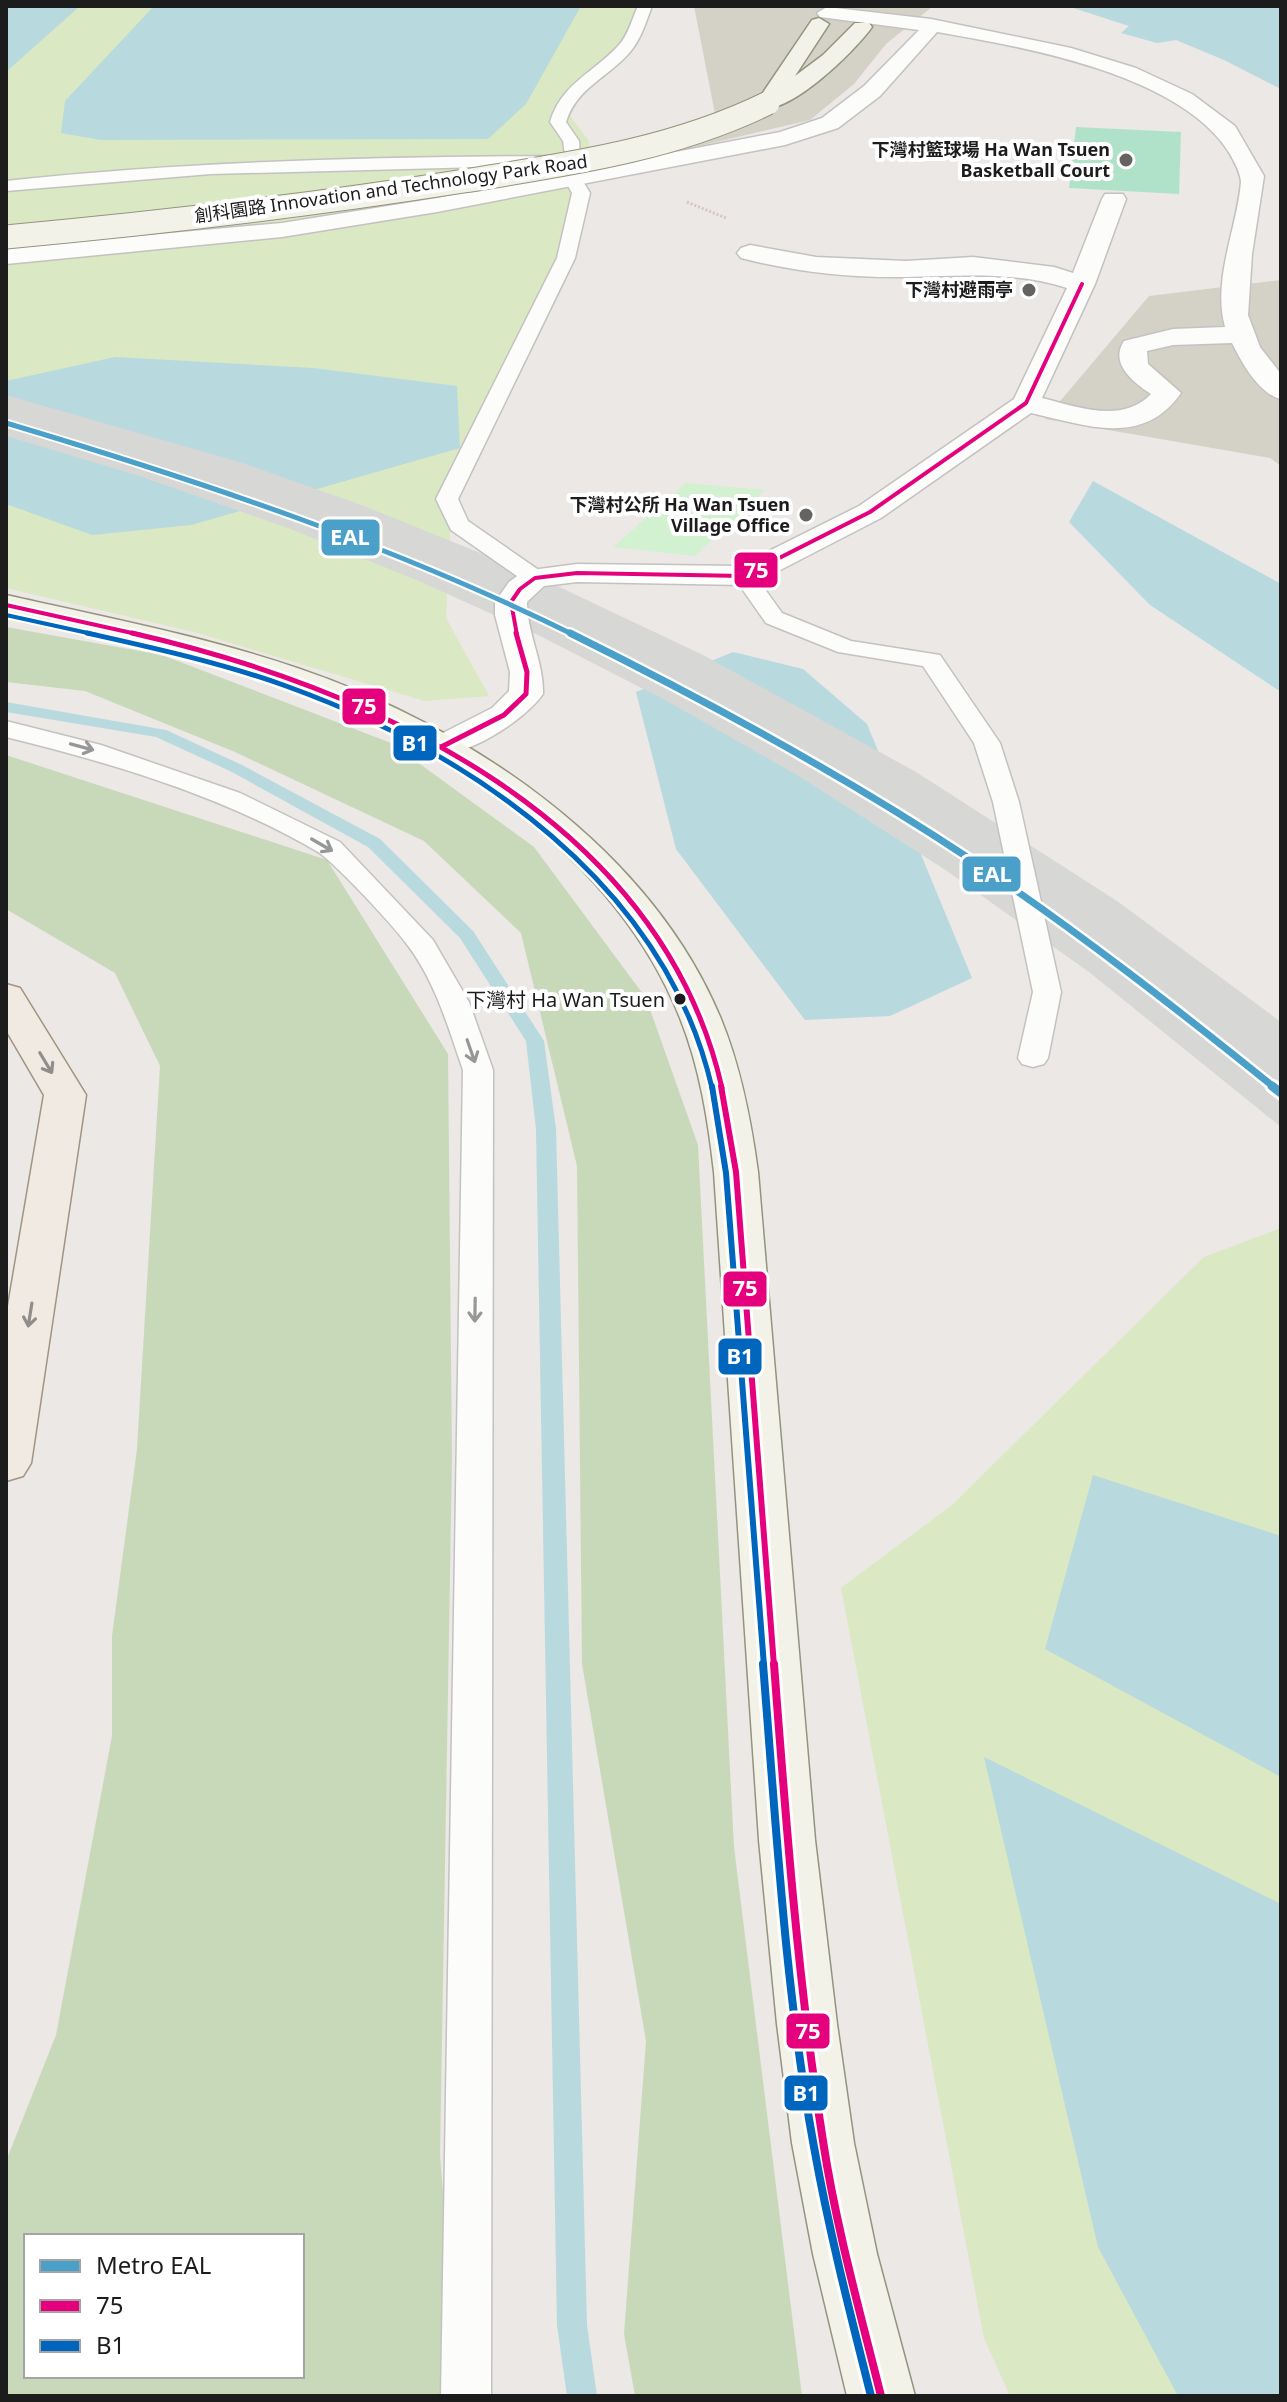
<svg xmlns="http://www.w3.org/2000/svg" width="1287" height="2402" font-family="'Noto Sans','Noto Sans SC',sans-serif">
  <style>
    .construction { fill: #d4d2c7 }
    .grass { fill: #dae8c3 }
    .forest { fill: #c8d9ba; fill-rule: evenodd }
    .park { fill: #d2f1d0 }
    .pitch { fill: #b0e2c9 }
    .water { fill: #b8d9de }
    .pier { fill: #d7d7d5 }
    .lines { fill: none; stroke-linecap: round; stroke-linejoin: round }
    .stream { fill: #b8d9de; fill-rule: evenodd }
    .lane-casing { stroke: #c3c2c1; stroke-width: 3 }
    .street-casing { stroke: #c3c2c1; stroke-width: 3 }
    .secondary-casing { stroke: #94937e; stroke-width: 3 }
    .primary-casing { stroke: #a19481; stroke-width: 3 }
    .path { stroke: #d5c6c5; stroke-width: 3; stroke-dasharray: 2 2; stroke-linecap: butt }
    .lane { fill: #fcfcfb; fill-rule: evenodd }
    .street { fill: #fcfcfb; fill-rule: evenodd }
    .secondary { fill: #f3f2e9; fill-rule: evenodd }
    .primary { fill: #f0eae3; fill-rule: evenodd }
    .secondary-bridge-casing { stroke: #94937e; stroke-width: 25; stroke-linecap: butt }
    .secondary-bridge { stroke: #f3f2e9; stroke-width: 23 }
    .bus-1-far3-casing { stroke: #fff; stroke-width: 8 }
    .bus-1-far2-casing { stroke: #fff; stroke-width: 10 }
    .bus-1-far1-casing { stroke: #fff; stroke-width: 12 }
    .bus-1-casing { stroke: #fff; stroke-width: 14 }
    .bus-2-far3-casing { stroke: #fff; stroke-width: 8 }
    .bus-2-far2-casing { stroke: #fff; stroke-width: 10 }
    .bus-2-far1-casing { stroke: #fff; stroke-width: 12 }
    .bus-2-casing { stroke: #fff; stroke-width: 14 }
    .bus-1-far3 { stroke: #e5007d; stroke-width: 4 }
    .bus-1-far2 { stroke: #e5007d; stroke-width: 5 }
    .bus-1-far1 { stroke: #e5007d; stroke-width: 6 }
    .bus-1 { stroke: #e5007d; stroke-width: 8 }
    .bus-2-far3 { stroke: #0065bd; stroke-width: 4 }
    .bus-2-far2 { stroke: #0065bd; stroke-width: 5 }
    .bus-2-far1 { stroke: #0065bd; stroke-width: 6 }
    .bus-2 { stroke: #0065bd; stroke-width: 8 }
    .metro-1-far2-casing { stroke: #fff; stroke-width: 9 }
    .metro-1-far1-casing { stroke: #fff; stroke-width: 12 }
    .metro-1-casing { stroke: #fff; stroke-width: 15 }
    .metro-1-far2 { stroke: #4ba0c9; stroke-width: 5 }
    .metro-1-far1 { stroke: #4ba0c9; stroke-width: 7 }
    .metro-1 { stroke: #4ba0c9; stroke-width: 9 }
    .oneway { stroke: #979797 }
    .oneway2 { stroke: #918d89 }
    .poi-dot { fill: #646362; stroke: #fff; stroke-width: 3 }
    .bus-dot { fill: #1c1c1c; stroke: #fff; stroke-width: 3 }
    .labels { text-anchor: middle; stroke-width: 8; stroke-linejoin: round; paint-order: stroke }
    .far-poi-label { font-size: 18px; font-weight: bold; fill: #1c1c1c; stroke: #fff; text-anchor: end }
    .far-street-label { font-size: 18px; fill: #1c1c1c; stroke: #fff }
    .bus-label { font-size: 20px; fill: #1c1c1c; stroke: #fff; text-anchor: end }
    .line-badge { stroke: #fff; stroke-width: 3 }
    .badge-label { font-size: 22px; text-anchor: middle; font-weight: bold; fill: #fff }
  </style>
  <rect width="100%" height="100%" fill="#ebe8e5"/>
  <g class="construction">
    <path d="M694,6H933L886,44L854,84L810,120L666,154L366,209L534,162L684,132L715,114Z"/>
    <path d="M1281,280V466L1270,458L1045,419L1149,296Z"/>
  </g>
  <g class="grass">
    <path d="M6,6H645L624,50L595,70L570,116L589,141V154L566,258L452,490L446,618L489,696L425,701L194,632L6,588Z"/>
    <path d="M1281,1228V2396H1010L984,2338L841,1588L952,1505L1204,1257Z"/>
  </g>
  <g class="forest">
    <path d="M6,627L162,655L391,743L534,847L646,998L698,1145L734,1847L802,2396H635L624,2334L646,2041L582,1664L577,1166L521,933L424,841L235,752L85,691L6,682Z"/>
    <path d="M6,755L327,860L448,1054L452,1459L440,2156L460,2396H6V2161L56,2035L112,1736V1636L137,1449L160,1066L115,973L6,909ZM26,2236H302V2376H26Z"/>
  </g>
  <path class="park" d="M686,483L765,490L695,556L613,547Z"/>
  <path class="pitch" d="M1076,127L1181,132L1179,194L1069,188Z"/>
  <g class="water">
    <path d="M6,6H80L6,72Z"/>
    <path d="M154,6H581L526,104L488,139L101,140L61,133L65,101Z"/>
    <path d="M1067,6H1281V89L1224,60L1176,40L1157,43L1121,33L1129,26Z"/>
    <path d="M115,357L313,368L457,386L460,448L191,525L92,535L6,504V381Z"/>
    <path d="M1093,481L1281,584V692L1150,605L1069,522Z"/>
    <path d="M733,652L803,669L867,724L972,978L890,1016L805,1020L676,849L636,692Z"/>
    <path d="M1093,1475L1281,1536V1777L1045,1649Z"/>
    <path d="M984,1757L1281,1904V2396H1178L1098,2247Z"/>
  </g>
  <path class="pier" d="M6,395L243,463L364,506L532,574L705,656L916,772L1117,901L1281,1022V1127L1089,972L944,869L797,775L663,699L540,636L419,581L288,528L136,475L6,436Z"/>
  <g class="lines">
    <path class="stream" d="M6,702L166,730L242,765L380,839L473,931L544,1041L556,1129L587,2325L597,2396H567L557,2325L536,1129L526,1041L460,938L368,847L230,771L156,737L6,712Z"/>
    <defs>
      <g id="lane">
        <path d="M638,6H652C646,22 641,39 630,52C608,78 577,87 566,122L579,141L580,156L603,173L600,177H588L566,162L563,141L550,122C561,84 593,73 618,46C628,36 632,19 638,6Z"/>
        <path d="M556,156L564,161L562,165L211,174L6,191V181C189,161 372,157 556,156Z"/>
        <path d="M572,172L578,173L590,193L575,258L458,499L468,521L543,573L546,578L543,583H527L451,530L436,499L557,258L572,193L563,177Z"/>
        <path d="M744,569L752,571L782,613L851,641L940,655L1000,743L1019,802L1061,992L1048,1058L1044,1064L1033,1067L1022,1064L1018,1058L1033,992L993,802L974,743L923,666L838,652L766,623L733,576L736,571Z"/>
        <path d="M6,721L101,745L240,793L340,842L433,940L469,1002L493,1070L491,2396H441L463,1070C448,1027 435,980 406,943C393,925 334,862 318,852C223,796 112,763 6,737Z"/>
      </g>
      <path id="street" d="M827,7L931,19L1071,48L1136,68L1192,94L1235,126L1264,176L1252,254L1248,315L1260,347L1281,374V399C1259,394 1242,363 1232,343L1173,345L1147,351L1148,364L1181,393C1143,448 1085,425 1031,413L881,518L755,583L744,585L577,582L544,586L527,602C527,634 544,662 543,694C525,720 463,761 431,753L426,746L431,739L492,708L509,691L510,672L495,615V602L509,582L524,571L577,564L739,566L859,506L1014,399L1067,288C1015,271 961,276 907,277C852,278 795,272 741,258L737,253L741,248L750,245L816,257L906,261L973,257L1054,267L1073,273L1102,199L1105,194H1123L1126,199L1095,284L1042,398C1078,407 1122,424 1151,394C1134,383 1109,364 1124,341L1173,329L1225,327C1212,279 1237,229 1241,182C1240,171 1235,164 1230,154C1181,74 1024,47 937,32L880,96L838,128L785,145L437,212L282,237L6,264V248L282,223L437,198L780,132L822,118L864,86L919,30L820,17L817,13Z"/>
      <g id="secondary">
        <path d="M819,18L829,24L795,76L823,55L855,23H869L872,27C855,51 790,115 760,108L757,103L764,96L762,94L812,20Z"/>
        <path d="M6,595C104,617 204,636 300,669C470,727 650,848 721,1019C741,1068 751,1120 758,1172L815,1840L837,2024L854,2143L877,2254L915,2396H847L813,2254L792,2143L777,2024L759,1840L714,1172C708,1120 700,1068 680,1018C614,852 439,740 276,683C189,652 97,635 6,615Z"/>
      </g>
      <path id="primary" d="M6,984L20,988L86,1095L31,1463L23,1476L6,1481V1318L44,1095L6,1030Z"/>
    </defs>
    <use href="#lane" class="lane-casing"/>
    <use href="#street" class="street-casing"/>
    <use href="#secondary" class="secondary-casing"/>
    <use href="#primary" class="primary-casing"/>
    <path class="path" d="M687,202L726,218"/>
    <use href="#lane" class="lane"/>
    <use href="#street" class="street"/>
    <use href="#secondary" class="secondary"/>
    <use href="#primary" class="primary"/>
    <defs>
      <path id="secondary-bridge" d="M6,237C159,223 312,205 464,181C569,164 672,150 768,103"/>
    </defs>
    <use href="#secondary-bridge" class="secondary-bridge-casing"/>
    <use href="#secondary-bridge" class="secondary-bridge"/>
    <defs>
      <g id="bus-1-far3">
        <path d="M6,605L141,635"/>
        <path d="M517,635L511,602L520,589L535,578L577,573L744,576L870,512L1026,403L1082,284"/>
      </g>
      <g id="bus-1-far2">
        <path d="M132,633C376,689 661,819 722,1088"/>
        <path d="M443,746L504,715L526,694L527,672L516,633"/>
      </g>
      <path id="bus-1-far1" d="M721,1086L736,1172L774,1666"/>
      <path id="bus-1" d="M774,1664C786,1823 798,1983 823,2141C836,2227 860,2312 881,2396"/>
      <path id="bus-2-far3" d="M6,615L97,635"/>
      <path id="bus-2-far2" d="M87,633C154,648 222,663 286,686C472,753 665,884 712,1088"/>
      <path id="bus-2-far1" d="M712,1086L726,1173L764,1666"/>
      <path id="bus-2" d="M763,1664C776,1823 785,1990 814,2147C829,2231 850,2313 871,2396"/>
    </defs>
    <use href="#bus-1-far3" class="bus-1-far3-casing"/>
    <use href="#bus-1-far2" class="bus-1-far2-casing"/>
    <use href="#bus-1-far1" class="bus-1-far1-casing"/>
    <use href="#bus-1" class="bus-1-casing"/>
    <use href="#bus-2-far3" class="bus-2-far3-casing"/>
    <use href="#bus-2-far2" class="bus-2-far2-casing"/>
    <use href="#bus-2-far1" class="bus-2-far1-casing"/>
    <use href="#bus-2" class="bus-2-casing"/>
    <use href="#bus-1-far3" class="bus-1-far3"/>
    <use href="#bus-1-far2" class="bus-1-far2"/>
    <use href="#bus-1-far1" class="bus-1-far1"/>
    <use href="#bus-1" class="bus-1"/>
    <use href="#bus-2-far3" class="bus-2-far3"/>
    <use href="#bus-2-far2" class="bus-2-far2"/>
    <use href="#bus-2-far1" class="bus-2-far1"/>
    <use href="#bus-2" class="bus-2"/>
    <defs>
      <path id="metro-1-far2" d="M6,423C200,481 392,545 574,635"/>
      <path id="metro-1-far1" d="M570,633C707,701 842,774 970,859C1076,930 1176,1008 1275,1088"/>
      <path id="metro-1" d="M1272,1086L1281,1093"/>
    </defs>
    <use href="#metro-1-far2" class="metro-1-far2-casing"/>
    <use href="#metro-1-far1" class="metro-1-far1-casing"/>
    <use href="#metro-1" class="metro-1-casing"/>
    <use href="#metro-1-far2" class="metro-1-far2"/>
    <use href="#metro-1-far1" class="metro-1-far1"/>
    <use href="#metro-1" class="metro-1"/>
  </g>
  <defs><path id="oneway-shaft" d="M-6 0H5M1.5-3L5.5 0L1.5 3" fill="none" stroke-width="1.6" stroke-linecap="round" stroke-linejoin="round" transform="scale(2)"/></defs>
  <g class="oneway">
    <use href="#oneway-shaft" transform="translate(82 747) rotate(15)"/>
    <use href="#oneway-shaft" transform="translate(322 845) rotate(30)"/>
    <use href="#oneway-shaft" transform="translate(471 1051) rotate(71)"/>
    <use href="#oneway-shaft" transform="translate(475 1310) rotate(91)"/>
  </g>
  <g class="oneway2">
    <use href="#oneway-shaft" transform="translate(46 1063) rotate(59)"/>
    <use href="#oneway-shaft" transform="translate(30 1315) rotate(99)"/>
  </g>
  <g class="poi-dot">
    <circle cx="1126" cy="160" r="8"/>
    <circle cx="1029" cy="290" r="8"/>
    <circle cx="806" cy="515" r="8"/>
  </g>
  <circle class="bus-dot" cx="680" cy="999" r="7"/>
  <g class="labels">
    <g class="far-poi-label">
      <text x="1110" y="156">下灣村籃球場 Ha Wan Tsuen<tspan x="1110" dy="21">Basketball Court</tspan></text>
      <text x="1013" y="296">下灣村避雨亭</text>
      <text x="790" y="511">下灣村公所 Ha Wan Tsuen<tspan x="790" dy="21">Village Office</tspan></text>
    </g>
    <g class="far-street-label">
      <text transform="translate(391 189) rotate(-8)" y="6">創科園路 Innovation and Technology Park Road</text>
    </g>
    <g class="bus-label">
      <text x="665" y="1007">下灣村 Ha Wan Tsuen</text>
    </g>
  </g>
  <g class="line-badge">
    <rect x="320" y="518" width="61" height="39" rx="8" fill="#4ba0c9"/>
    <rect x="733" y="551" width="46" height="38" rx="8" fill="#e5007d"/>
    <rect x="341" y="687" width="46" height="39" rx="8" fill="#e5007d"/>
    <rect x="392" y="724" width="46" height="38" rx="8" fill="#0065bd"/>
    <rect x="961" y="855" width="61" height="38" rx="8" fill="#4ba0c9"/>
    <rect x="722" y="1270" width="46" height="38" rx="8" fill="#e5007d"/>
    <rect x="717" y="1337" width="46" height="39" rx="8" fill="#0065bd"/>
    <rect x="785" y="2012" width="46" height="38" rx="8" fill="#e5007d"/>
    <rect x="783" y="2074" width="46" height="38" rx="8" fill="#0065bd"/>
  </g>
  <g class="badge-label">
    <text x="350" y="545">EAL</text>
    <text x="756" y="578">75</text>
    <text x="364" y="714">75</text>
    <text x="415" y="751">B1</text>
    <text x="992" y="882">EAL</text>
    <text x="745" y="1296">75</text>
    <text x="740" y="1364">B1</text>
    <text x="808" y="2039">75</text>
    <text x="806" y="2101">B1</text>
  </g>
  <rect width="1287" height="2402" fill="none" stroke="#1c1c1c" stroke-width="16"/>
  <rect x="24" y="2234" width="280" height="144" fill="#ffffff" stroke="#a4a4a4" stroke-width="2"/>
  <rect x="40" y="2260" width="40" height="12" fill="#4ba0c9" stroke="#a4a4a4" stroke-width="2"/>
  <text x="96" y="2274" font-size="24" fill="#1c1c1c">Metro EAL</text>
  <rect x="40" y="2300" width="40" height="12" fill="#e5007d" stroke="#a4a4a4" stroke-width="2"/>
  <text x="96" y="2314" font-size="24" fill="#1c1c1c">75</text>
  <rect x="40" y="2340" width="40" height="12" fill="#0065bd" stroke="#a4a4a4" stroke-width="2"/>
  <text x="96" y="2354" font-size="24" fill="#1c1c1c">B1</text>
</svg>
